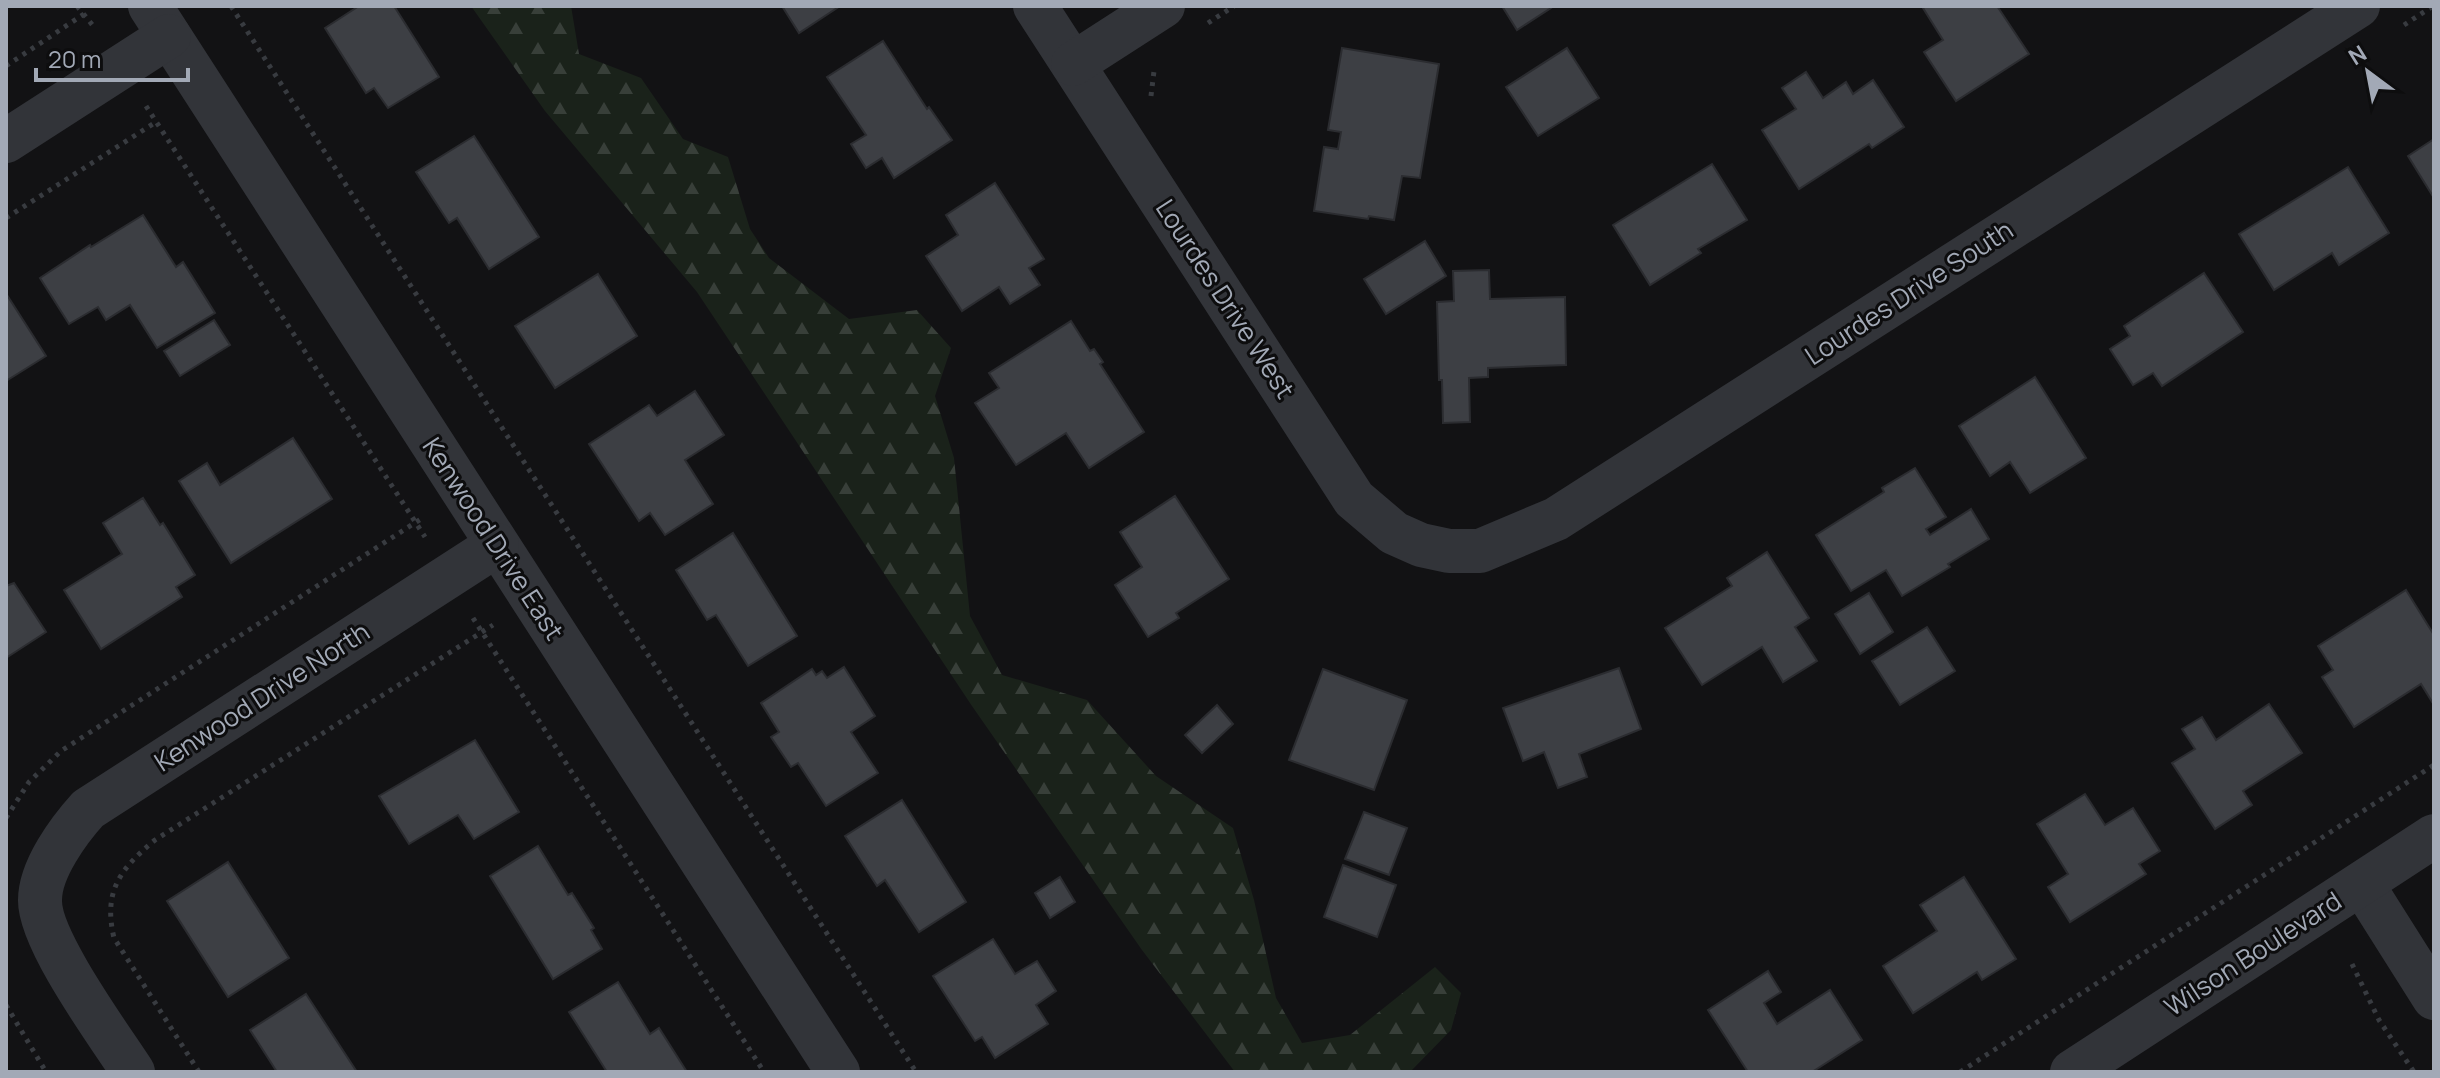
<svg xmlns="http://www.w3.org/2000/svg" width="2440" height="1078" font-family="Manrope,sans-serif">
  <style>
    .forest { fill: url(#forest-firs) }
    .building { fill: #3d3f44; stroke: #2b2c30; stroke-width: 2 }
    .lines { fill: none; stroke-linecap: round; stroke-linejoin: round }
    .path { stroke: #383b40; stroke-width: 5; stroke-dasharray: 4 6; stroke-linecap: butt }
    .minor { stroke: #323439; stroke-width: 44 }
    .labels { text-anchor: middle; stroke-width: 6; stroke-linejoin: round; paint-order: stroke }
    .street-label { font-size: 26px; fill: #a2a9b6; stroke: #0d0d0e }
  </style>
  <defs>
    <pattern id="forest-firs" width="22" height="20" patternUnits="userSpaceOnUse" patternTransform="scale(2)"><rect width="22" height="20" fill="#1a221a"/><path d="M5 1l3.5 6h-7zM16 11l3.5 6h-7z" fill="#383f39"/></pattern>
  </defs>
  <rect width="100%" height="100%" fill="#121214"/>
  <path class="forest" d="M471,6H571L579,54L641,78L683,139L728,157L750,229L769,258L849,319L917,310L951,348L935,396L954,458L970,616L1002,675L1087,700L1156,776L1233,828L1254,900L1276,998L1302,1043L1350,1035L1435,967L1461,993L1451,1030L1410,1072H1235L1142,950L972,706L697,292L545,111Z"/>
  <g class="building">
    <path d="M359,6H394L439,77L388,108L374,88L366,93L325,28Z"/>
    <path d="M782,6H840L799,33Z"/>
    <path d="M1502,6H1554L1517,30Z"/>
    <path d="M1926,6H1997L2029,54L1956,101L1924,52L1943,40L1923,8Z"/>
    <path d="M883,41L927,109L929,107L952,140L894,178L882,158L866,168L851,144L866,135L827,77Z"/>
    <path d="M1342,48L1439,64L1420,178L1402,176L1394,220L1369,216L1368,219L1314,211L1324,147L1338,149L1341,132L1328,130Z"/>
    <path d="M1567,48L1599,98L1538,136L1506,87Z"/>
    <path d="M1806,72L1823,98L1846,82L1853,94L1873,80L1904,127L1872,148L1869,144L1799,189L1762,130L1796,109L1782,88Z"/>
    <path d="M474,136L539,237L489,269L457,218L449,223L416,172Z"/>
    <path d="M2434,139V198L2408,156Z"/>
    <path d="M1712,164L1747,220L1698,249L1701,253L1650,285L1613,225Z"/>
    <path d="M2348,167L2389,233L2339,265L2332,253L2274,290L2239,234Z"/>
    <path d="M995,183L1044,259L1029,268L1040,285L1010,304L999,287L962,311L926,256L958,235L946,215Z"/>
    <path d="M143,215L176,267L183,262L215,313L157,348L130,305L106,320L98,307L69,324L40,278L90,245L91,247Z"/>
    <path d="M1425,241L1446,276L1386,314L1364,279Z"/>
    <path d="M1489,270L1490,299L1565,297L1566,365L1488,368V377L1469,378L1470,422L1443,423L1442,380H1439L1437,302L1454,301L1453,271Z"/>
    <path d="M2204,273L2243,332L2162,386L2153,373L2133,385L2110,349L2130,336L2124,326Z"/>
    <path d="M598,274L637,336L555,388L515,326Z"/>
    <path d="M7,295L46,356L6,381V296Z"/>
    <path d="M214,320L230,345L180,376L164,351Z"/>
    <path d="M1071,321L1090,351L1094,349L1103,362L1100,364L1144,432L1089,468L1066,433L1016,465L975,403L999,388L989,373Z"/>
    <path d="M2035,377L2086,458L2030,493L2010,462L1990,476L1959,426Z"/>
    <path d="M695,391L724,435L685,460L713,504L665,535L650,513L639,521L589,444L649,405L657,416Z"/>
    <path d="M293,438L332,499L231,563L179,481L207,463L220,485Z"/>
    <path d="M1915,468L1946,517L1926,529L1930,535L1971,509L1989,539L1948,564L1950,567L1902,596L1886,570L1851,591L1816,535L1884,492L1882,488Z"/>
    <path d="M1175,496L1229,579L1176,613L1179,618L1148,637L1115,585L1142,567L1120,532Z"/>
    <path d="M143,498L160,525L163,523L195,575L176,587L182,597L101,649L64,590L122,554L103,523Z"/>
    <path d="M733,533L797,636L748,666L716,615L707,620L676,570Z"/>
    <path d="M1767,552L1809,618L1795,627L1817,661L1783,682L1762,647L1702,685L1665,628L1732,586L1727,578Z"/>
    <path d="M14,583L46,632L6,658V586Z"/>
    <path d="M2406,590L2434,635V705L2421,684L2354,727L2322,677L2333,670L2318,646Z"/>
    <path d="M1869,593L1893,632L1860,654L1835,614Z"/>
    <path d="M1927,627L1955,671L1900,705L1872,661Z"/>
    <path d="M844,667L875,716L851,732L878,773L826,806L798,763L791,767L771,737L779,732L761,703L812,669L816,675L822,671L827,678Z"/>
    <path d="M1619,668L1641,729L1579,754L1587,777L1558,788L1544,752L1523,761L1503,708Z"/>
    <path d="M1323,669L1407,700L1374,790L1289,760Z"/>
    <path d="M2269,704L2302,753L2243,791L2252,805L2215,829L2172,763L2195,749L2182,729L2202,717L2216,740Z"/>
    <path d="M1217,705L1233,724L1202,753L1185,735Z"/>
    <path d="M475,740L519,812L474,839L458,815L409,844L379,796Z"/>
    <path d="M2085,794L2105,825L2133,808L2160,851L2139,864L2146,874L2070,922L2048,887L2068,874L2037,824Z"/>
    <path d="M902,800L966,902L919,932L885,880L877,886L845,836Z"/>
    <path d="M1364,812L1407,828L1389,875L1345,859Z"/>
    <path d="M538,846L568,895L572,893L594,928L591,930L602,949L553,979L490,876Z"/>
    <path d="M228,862L289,958L228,997L167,901Z"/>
    <path d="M1343,865L1396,885L1377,937L1324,917Z"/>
    <path d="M1060,877L1075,902L1050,918L1035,893Z"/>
    <path d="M1964,877L2016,959L1982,980L1977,972L1913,1013L1883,966L1937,931L1920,905Z"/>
    <path d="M993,939L1015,974L1037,961L1056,991L1036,1005L1048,1024L995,1058L982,1037L975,1041L933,976Z"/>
    <path d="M1768,971L1781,992L1764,1003L1777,1024L1830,990L1862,1040L1812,1072H1748L1708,1010Z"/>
    <path d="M618,982L650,1034L659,1028L687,1072H607L569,1012Z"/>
    <path d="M306,994L357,1072H277L250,1030Z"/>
  </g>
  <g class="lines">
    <g class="path">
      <path d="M77,6L94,27"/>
      <path d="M231,6L916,1072"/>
      <path d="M1208,23L1234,6"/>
      <path d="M2404,25L2433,6"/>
      <path d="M6,66L84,14"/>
      <path d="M1151,96L1154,71"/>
      <path d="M146,106L425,537"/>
      <path d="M6,218L156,122"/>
      <path d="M473,618L764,1072"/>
      <path d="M6,818L29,782L61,751L424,517"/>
      <path d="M2352,964L2379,1020L2414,1072"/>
      <path d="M6,1005L46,1072"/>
      <path d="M199,1072L114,938C103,891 120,869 155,840L493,625"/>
      <path d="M1960,1072L2434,765"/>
    </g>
    <g class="minor">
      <path d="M150,6L838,1072"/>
      <path d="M1035,6L1354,499L1394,533L1421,545L1449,551H1480L1556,519L2358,6"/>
      <path d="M1073,64L1163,6"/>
      <path d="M6,141L169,36"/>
      <path d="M2362,884L2434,998"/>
      <path d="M133,1072C109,1035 39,940 40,900C40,869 69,830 88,809L497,545"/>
      <path d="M2072,1072L2434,836"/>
    </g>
  </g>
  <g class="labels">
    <g class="street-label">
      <text transform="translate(1909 293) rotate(-33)" y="9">Lourdes Drive South</text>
      <text transform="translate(1225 299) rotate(57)" y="9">Lourdes Drive West</text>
      <text transform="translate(493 539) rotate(57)" y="9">Kenwood Drive East</text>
      <text transform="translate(262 697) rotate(-33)" y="9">Kenwood Drive North</text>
      <text transform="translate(2253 954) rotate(-33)" y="9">Wilson Boulevard</text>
    </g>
  </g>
  <rect width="2440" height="1078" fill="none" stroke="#a2a9b6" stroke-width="16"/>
  <g transform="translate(2368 72) rotate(328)" stroke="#0d0d0e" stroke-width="6" paint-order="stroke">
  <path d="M0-6L14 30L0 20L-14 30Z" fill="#a2a9b6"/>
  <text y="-12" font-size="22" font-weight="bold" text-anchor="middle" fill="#a2a9b6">N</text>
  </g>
  <path d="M36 68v12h152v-12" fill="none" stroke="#a2a9b6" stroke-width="4"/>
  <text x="48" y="68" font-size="24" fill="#a2a9b6" stroke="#0d0d0e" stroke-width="6" paint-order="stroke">20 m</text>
</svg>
